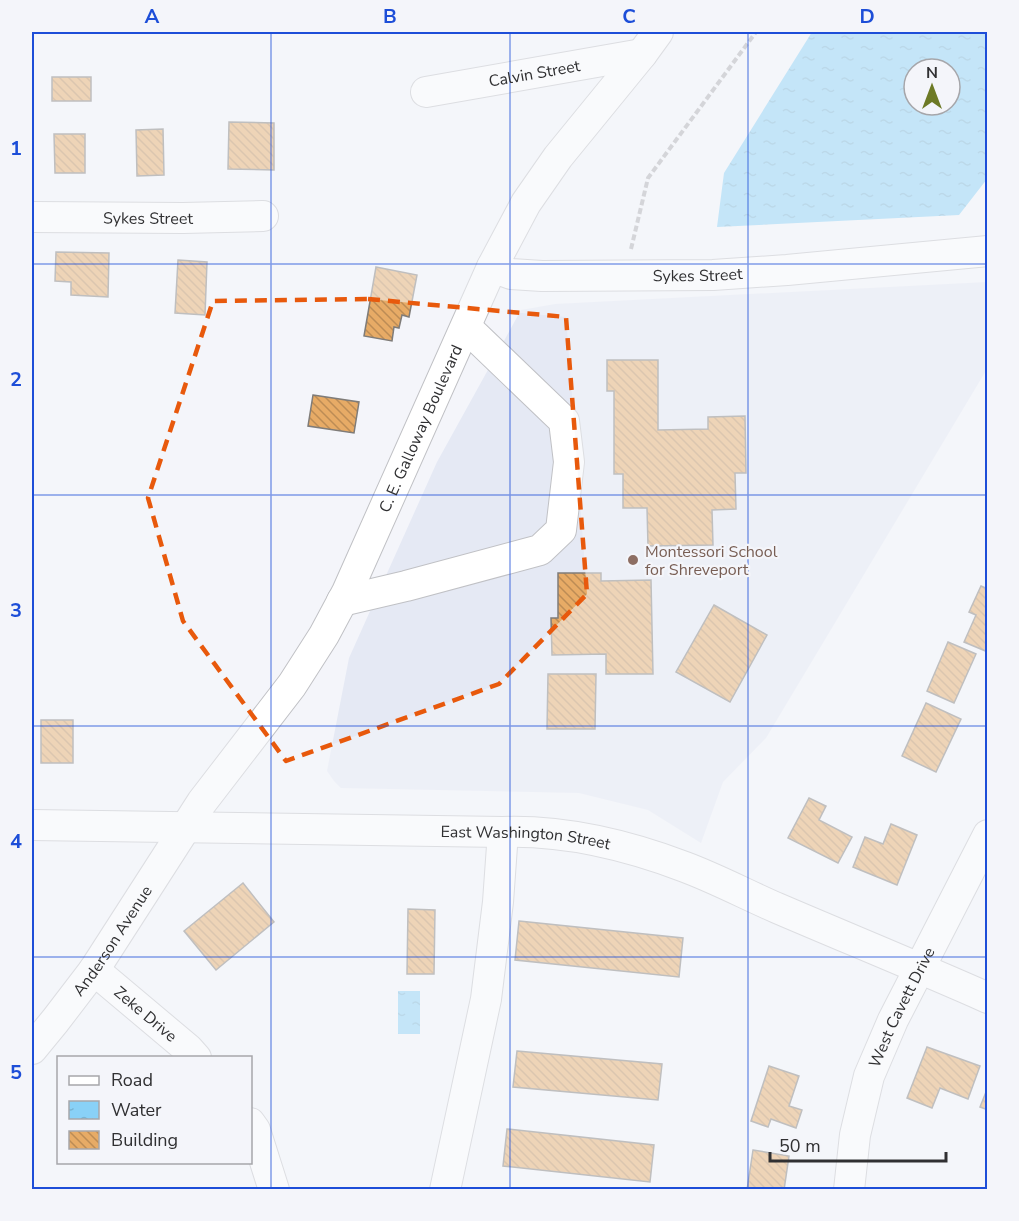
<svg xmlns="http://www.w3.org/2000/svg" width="1019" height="1221" font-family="'Nunito Sans',sans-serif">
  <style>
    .built { fill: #e5e9f4 }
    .water { fill: url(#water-ripples); fill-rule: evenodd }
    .building { fill: url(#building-back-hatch); stroke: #7f7c79; stroke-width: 1.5 }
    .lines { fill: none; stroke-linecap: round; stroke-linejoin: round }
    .minor-casing { stroke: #c0c1c5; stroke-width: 32 }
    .path { stroke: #aeaeb2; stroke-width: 4; stroke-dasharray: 6 3; stroke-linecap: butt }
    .minor { stroke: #fff; stroke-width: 30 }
    .marked { fill: none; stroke: #e8590c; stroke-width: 4.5; stroke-dasharray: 12 8; stroke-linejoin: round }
    .grid { fill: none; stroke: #1d4ed8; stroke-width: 1.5; stroke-opacity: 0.55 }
    .education-dot { fill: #8d6e63; stroke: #f4f5fa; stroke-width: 2 }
    .labels { text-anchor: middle; stroke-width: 4.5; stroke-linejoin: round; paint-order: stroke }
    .street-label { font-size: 16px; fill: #303032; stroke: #f4f5fa }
    .education-label { font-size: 16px; fill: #785e54; stroke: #f4f5fa; text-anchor: start }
    .neatline { fill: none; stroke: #1d4ed8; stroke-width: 2 }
    .grid-label { font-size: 20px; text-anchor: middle; font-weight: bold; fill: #1d4ed8 }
  </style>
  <defs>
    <pattern id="water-ripples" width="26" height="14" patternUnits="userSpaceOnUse" patternTransform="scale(1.5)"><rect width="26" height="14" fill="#89d1f7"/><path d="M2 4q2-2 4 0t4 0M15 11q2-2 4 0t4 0" fill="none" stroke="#77b4d4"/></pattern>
    <pattern id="building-back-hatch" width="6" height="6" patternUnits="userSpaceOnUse" patternTransform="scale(1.5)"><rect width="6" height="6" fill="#e7ab66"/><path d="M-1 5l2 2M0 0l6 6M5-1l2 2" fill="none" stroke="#bc8c55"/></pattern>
  </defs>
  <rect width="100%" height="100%" fill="#f4f5fa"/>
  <path class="built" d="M987,282V369L766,738L723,782L701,843L648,810L579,793L341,788L334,781L327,771L349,658L437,462L521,310L555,304Z"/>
  <g class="water">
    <path d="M812,32H987V179L959,215L717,227L724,173ZM914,69H950V105H914Z"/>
    <rect x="398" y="991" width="22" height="43"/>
  </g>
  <g class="building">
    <rect x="52" y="77" width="39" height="24"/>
    <path d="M229,122L274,123V170L228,169Z"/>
    <path d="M163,129L164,175L137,176L136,130Z"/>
    <path d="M54,134H85V173H55Z"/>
    <path d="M56,252L109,253L108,297L71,295V282L55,281Z"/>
    <path d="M178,260L207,262L205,315L175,313Z"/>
    <path d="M376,267L417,275L409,317L402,315L399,328L394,327L392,341L364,336Z"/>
    <path d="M607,360H658V430L708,429V417L745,416L746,473H735L736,509L712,510L713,545L648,546L647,508H623V474H614V391H607Z"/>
    <path d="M313,395L359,402L354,433L308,426Z"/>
    <path d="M558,573H601V581L651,580L653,674H606V654L552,655L551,618H558Z"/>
    <path d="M981,586L988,589V652L964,642L976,615L969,612Z"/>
    <path d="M714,605L767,635L730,702L676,672Z"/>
    <path d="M948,642L976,654L954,703L927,691Z"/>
    <path d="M548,674H596L595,729H547Z"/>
    <path d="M926,703L961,719L936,772L902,756Z"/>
    <rect x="41" y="720" width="32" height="43"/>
    <path d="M809,798L826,806L819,820L852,837L838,863L788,838Z"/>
    <path d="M891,824L917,835L897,885L853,867L865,837L883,844Z"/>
    <path d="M243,883L274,922L216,970L184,931Z"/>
    <path d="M408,909L435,910L434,974H407Z"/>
    <path d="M519,921L683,938L679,977L515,960Z"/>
    <path d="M927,1047L980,1066L968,1099L940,1088L932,1108L907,1098Z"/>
    <path d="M517,1051L662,1064L658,1100L513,1087Z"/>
    <path d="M769,1066L799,1076L789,1106L802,1110L796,1128L771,1119L768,1127L751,1121Z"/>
    <path d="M988,1087V1110L980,1107Z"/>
    <path d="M507,1129L654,1145L650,1182L503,1166Z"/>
    <path d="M753,1150L789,1156L784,1190H747Z"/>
  </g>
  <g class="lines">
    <defs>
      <g id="minor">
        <path id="s1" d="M426,92L642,54"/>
        <path id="s2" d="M32,217L183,218L263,216"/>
        <path id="s3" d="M492,267L511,274L542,276L713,275L787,270L988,251"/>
        <path d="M342,601L406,586L540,550L561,530L569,462L564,421L466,327"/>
        <path id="s4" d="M32,825L503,832C566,830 627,845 685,867C717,879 747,895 777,908C847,938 918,967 988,998"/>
        <path id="s5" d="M94,970L188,1049L196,1058"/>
        <path id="s6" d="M32,1049L55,1021L94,970L202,802L292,685L324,635L347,592L492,267L526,203L558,157L642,54L658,32"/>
        <path d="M250,1123L255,1130L274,1190"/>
        <path d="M445,1190L486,999L498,902L503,832"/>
        <path id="s7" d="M849,1190L855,1135L869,1076L893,1020L988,835"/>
      </g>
    </defs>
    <use href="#minor" class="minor-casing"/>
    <path class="path" d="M631,249L648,178L756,32"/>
    <use href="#minor" class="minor"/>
  </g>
  <path d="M0 0H1019V1221H0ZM368,299L566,317L587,594L499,684L286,761L183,621L148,498L213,301Z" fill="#f4f5fa" fill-opacity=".55" fill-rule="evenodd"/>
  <path class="marked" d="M368,299L566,317L587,594L499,684L286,761L183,621L148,498L213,301Z"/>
  <path class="grid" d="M271,32V1190M510,32V1190M748,32V1190M32,264H988M32,495H988M32,726H988M32,957H988"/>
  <circle class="education-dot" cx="633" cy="560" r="6"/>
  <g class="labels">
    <g class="street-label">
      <text dy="6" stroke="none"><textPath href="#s1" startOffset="110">Calvin Street</textPath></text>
      <text dy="6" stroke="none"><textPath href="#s2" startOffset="116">Sykes Street</textPath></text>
      <text dy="6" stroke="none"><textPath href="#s3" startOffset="207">Sykes Street</textPath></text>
      <text dy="6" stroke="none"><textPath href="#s6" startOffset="735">C. E. Galloway Boulevard</textPath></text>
      <text dy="6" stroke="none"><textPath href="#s4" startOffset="494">East Washington Street</textPath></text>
      <text dy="6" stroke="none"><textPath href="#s6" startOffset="135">Anderson Avenue</textPath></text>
      <text dy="6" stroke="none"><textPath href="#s7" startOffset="192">West Cavett Drive</textPath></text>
      <text dy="6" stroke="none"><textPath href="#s5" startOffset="68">Zeke Drive</textPath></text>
    </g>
    <g class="education-label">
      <text x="645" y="557">Montessori School<tspan x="645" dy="18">for Shreveport</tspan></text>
    </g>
  </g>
  <rect width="1019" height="1221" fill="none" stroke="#f4f5fa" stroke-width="66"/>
  <rect x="57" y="1056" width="195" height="108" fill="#f4f5fa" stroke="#a6a6aa" stroke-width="1.5"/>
  <rect x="69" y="1076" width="30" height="9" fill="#ffffff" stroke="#a6a6aa" stroke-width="1.5"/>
  <text x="111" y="1086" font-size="18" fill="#303032">Road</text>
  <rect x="69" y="1101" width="30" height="18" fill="url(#water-ripples)" stroke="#a6a6aa" stroke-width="1.5"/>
  <text x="111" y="1116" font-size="18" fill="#303032">Water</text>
  <rect x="69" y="1131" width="30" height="18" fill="url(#building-back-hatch)" stroke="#a6a6aa" stroke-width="1.5"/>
  <text x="111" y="1146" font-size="18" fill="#303032">Building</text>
  <g transform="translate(932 87)"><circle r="28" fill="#f4f5fa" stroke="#a6a6aa" stroke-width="1.5"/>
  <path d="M0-4.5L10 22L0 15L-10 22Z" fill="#6d7a26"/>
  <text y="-9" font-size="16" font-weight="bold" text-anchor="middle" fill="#303032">N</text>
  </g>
  <path d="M770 1152v9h176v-9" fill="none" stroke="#303032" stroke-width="3"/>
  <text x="779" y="1152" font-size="18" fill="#303032" stroke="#f4f5fa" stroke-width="4.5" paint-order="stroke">50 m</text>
  <rect x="33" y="33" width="953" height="1155" class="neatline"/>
  <g class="grid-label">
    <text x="152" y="23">A</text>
    <text x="390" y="23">B</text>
    <text x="629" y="23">C</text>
    <text x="867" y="23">D</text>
    <text x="16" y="155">1</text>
    <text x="16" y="386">2</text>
    <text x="16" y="617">3</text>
    <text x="16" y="848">4</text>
    <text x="16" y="1079">5</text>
  </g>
</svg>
